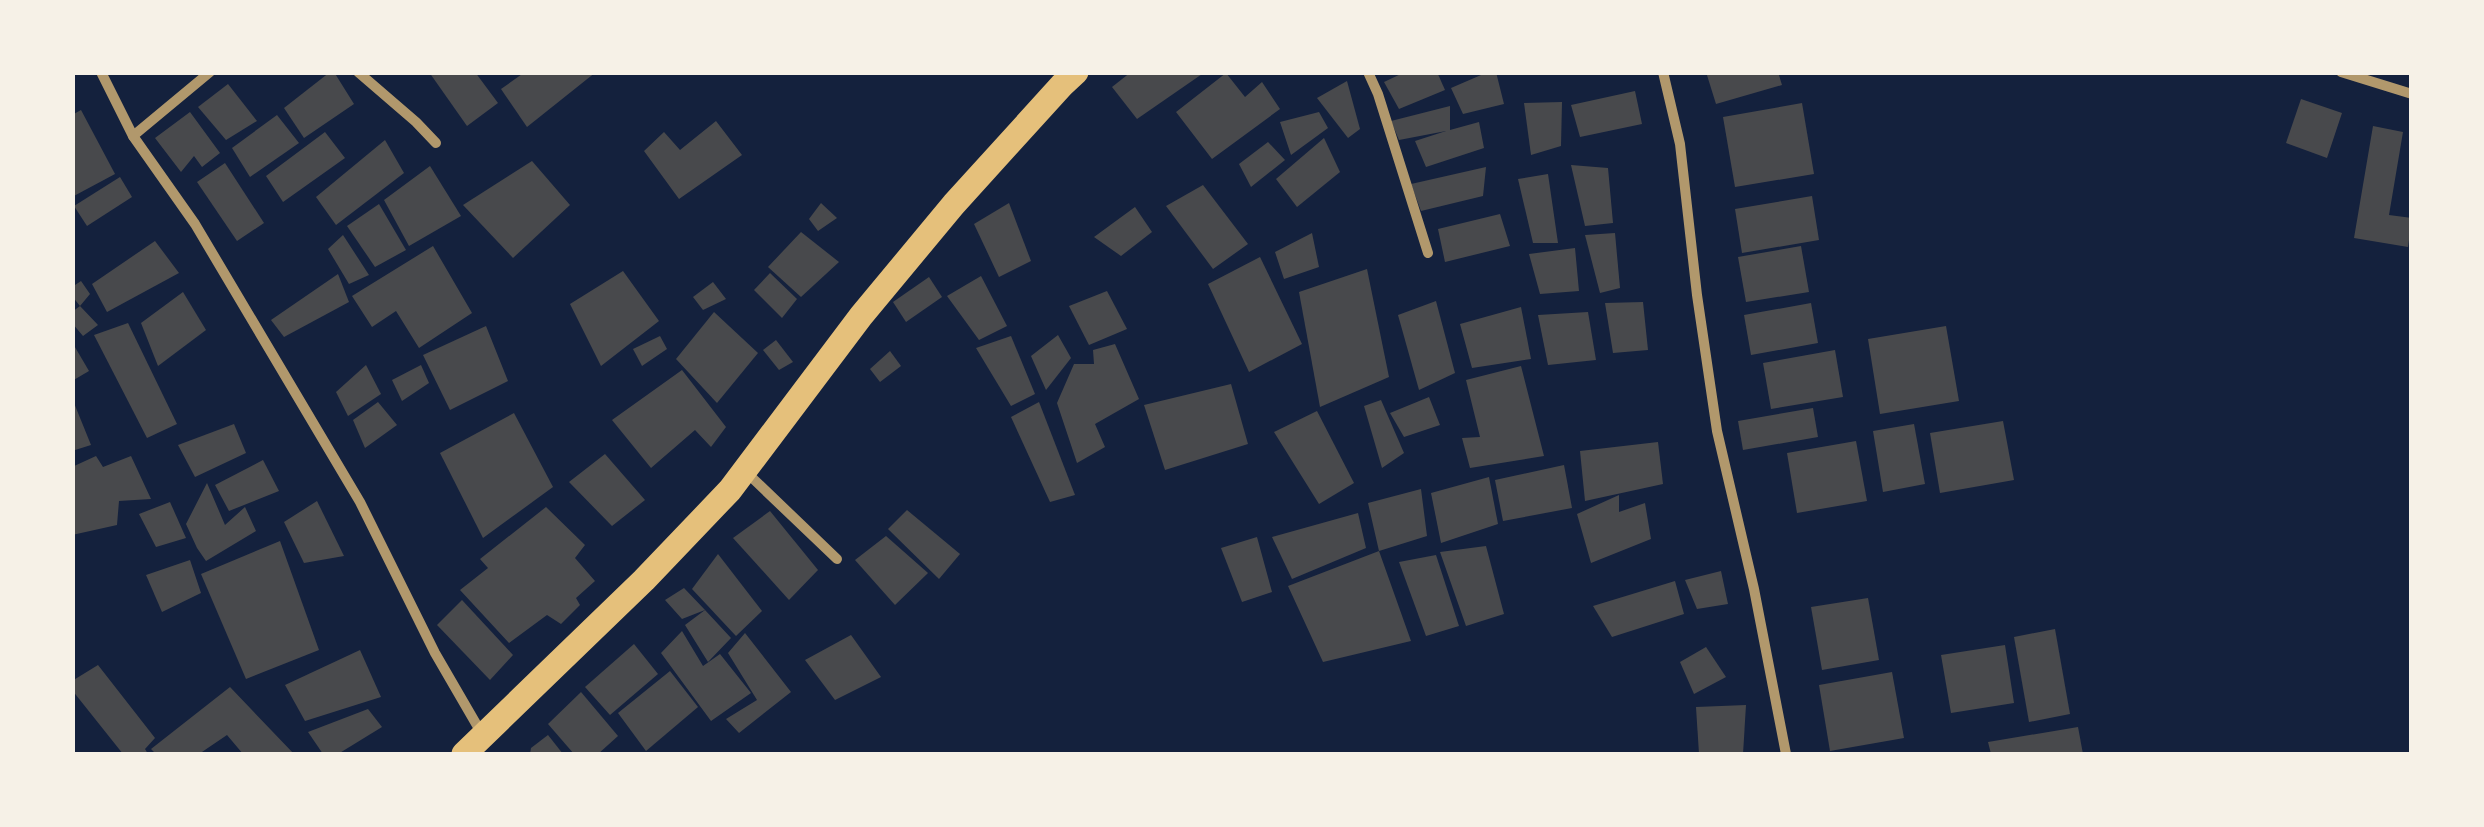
<svg xmlns="http://www.w3.org/2000/svg" width="2484" height="827" font-family="Bitter,serif">
  <style>
    .building { fill: #48494c }
    .lines { fill: none; stroke-linecap: round; stroke-linejoin: round }
    .minor { stroke: #b1986c; stroke-width: 10 }
    .primary { stroke: #e5c07b; stroke-width: 25 }
  </style>
  <rect width="100%" height="100%" fill="#14213d"/>
  <g class="building">
    <path d="M330,72H334L354,104L304,138L284,108Z"/>
    <path d="M429,72H475L498,103L467,126Z"/>
    <path d="M525,72H596L527,127L501,89Z"/>
    <path d="M1131,72H1205L1137,119L1112,87Z"/>
    <path d="M1405,72H1437L1445,90L1399,109L1384,82Z"/>
    <path d="M1488,72H1496L1504,104L1463,114L1451,88Z"/>
    <path d="M1706,72H1778L1782,85L1716,104Z"/>
    <path d="M1226,73L1245,97L1262,82L1280,109L1212,159L1176,112Z"/>
    <path d="M1347,81L1360,129L1348,138L1317,98Z"/>
    <path d="M228,84L257,121L226,140L198,107Z"/>
    <path d="M1635,91L1642,124L1580,137L1571,105Z"/>
    <path d="M2301,99L2342,113L2327,158L2286,143Z"/>
    <path d="M1562,102L1561,146L1531,155L1524,103Z"/>
    <path d="M1802,103L1814,174L1735,187L1723,117Z"/>
    <path d="M1450,106V130L1479,122L1484,148L1426,167L1415,141L1446,131L1399,140L1391,121Z"/>
    <path d="M81,110L115,174L72,197V115Z"/>
    <path d="M190,112L220,153L202,167L194,156L181,172L155,138Z"/>
    <path d="M1319,112L1328,128L1291,155L1280,122Z"/>
    <path d="M277,115L299,143L250,177L232,148Z"/>
    <path d="M716,121L742,155L679,199L644,151L664,132L680,150Z"/>
    <path d="M2373,126L2403,132L2389,215L2412,218L2408,247L2354,238Z"/>
    <path d="M325,132L345,158L283,202L266,176Z"/>
    <path d="M1324,138L1340,172L1297,207L1276,179Z"/>
    <path d="M385,140L404,173L336,225L316,197Z"/>
    <path d="M1268,142L1285,160L1251,187L1239,164Z"/>
    <path d="M532,161L570,205L513,258L463,205Z"/>
    <path d="M225,163L264,223L237,241L197,182Z"/>
    <path d="M1571,165L1608,168L1613,223L1585,226Z"/>
    <path d="M430,166L461,216L409,246L384,200Z"/>
    <path d="M1486,167L1483,196L1421,211L1411,184Z"/>
    <path d="M1548,174L1558,243H1533L1518,179Z"/>
    <path d="M120,177L132,197L87,226L74,206Z"/>
    <path d="M1203,185L1248,244L1213,269L1166,206Z"/>
    <path d="M1812,196L1819,240L1742,253L1735,209Z"/>
    <path d="M821,203L837,218L818,231L809,219Z"/>
    <path d="M1009,203L1031,261L999,277L974,224Z"/>
    <path d="M379,204L406,250L375,267L347,226Z"/>
    <path d="M1135,207L1152,232L1121,256L1094,237Z"/>
    <path d="M1500,214L1510,246L1445,262L1438,229Z"/>
    <path d="M801,232L839,262L801,297L768,267Z"/>
    <path d="M1312,233L1319,267L1284,279L1275,252Z"/>
    <path d="M1615,233L1620,288L1600,293L1585,235Z"/>
    <path d="M343,235L369,275L349,284L328,249Z"/>
    <path d="M155,241L179,273L107,312L92,284Z"/>
    <path d="M433,246L472,313L419,348L396,311L372,327L352,296Z"/>
    <path d="M1801,246L1809,292L1746,302L1738,257Z"/>
    <path d="M1575,248L1579,291L1540,294L1529,254Z"/>
    <path d="M1260,257L1302,344L1249,372L1208,284Z"/>
    <path d="M1367,269L1389,377L1320,407L1299,292Z"/>
    <path d="M623,271L659,321L601,366L570,304Z"/>
    <path d="M770,273L797,299L782,318L754,290Z"/>
    <path d="M338,274L349,302L284,337L271,320Z"/>
    <path d="M981,276L1007,326L979,340L947,296Z"/>
    <path d="M929,277L942,297L906,322L893,302Z"/>
    <path d="M81,281L90,294L80,306L98,325L83,336L72,323V312L80,306L72,296V287Z"/>
    <path d="M713,282L726,299L703,310L693,297Z"/>
    <path d="M1107,291L1127,329L1089,345L1069,306Z"/>
    <path d="M183,292L206,330L158,366L141,323Z"/>
    <path d="M1436,301L1455,373L1419,390L1398,315Z"/>
    <path d="M1643,302L1648,350L1613,353L1605,303Z"/>
    <path d="M1811,303L1818,343L1751,355L1744,315Z"/>
    <path d="M1521,307L1531,359L1472,368L1460,324Z"/>
    <path d="M714,312L758,353L717,403L676,359Z"/>
    <path d="M1588,312L1596,360L1548,365L1538,315Z"/>
    <path d="M128,323L177,424L147,438L94,335Z"/>
    <path d="M486,326L508,381L450,410L423,355Z"/>
    <path d="M1946,326L1959,401L1880,414L1868,339Z"/>
    <path d="M1058,335L1071,358L1046,390L1031,356Z"/>
    <path d="M660,336L667,349L642,366L633,349Z"/>
    <path d="M1011,336L1035,394L1011,406L976,348Z"/>
    <path d="M776,340L793,362L779,370L763,350Z"/>
    <path d="M72,342L89,371L72,381Z"/>
    <path d="M1115,344L1139,399L1095,424L1105,447L1077,463L1057,403L1074,364H1094L1093,350Z"/>
    <path d="M1835,350L1843,397L1771,409L1763,363Z"/>
    <path d="M890,351L901,366L880,382L870,369Z"/>
    <path d="M366,365L381,394L348,416L336,392Z"/>
    <path d="M421,365L429,383L402,401L392,380Z"/>
    <path d="M1521,366L1544,456L1470,468L1462,438L1480,437L1466,380Z"/>
    <path d="M682,370L726,427L711,447L695,430L651,468L612,420Z"/>
    <path d="M1231,384L1248,444L1165,470L1144,405Z"/>
    <path d="M1429,397L1440,425L1404,437L1390,413Z"/>
    <path d="M72,398L91,445L72,451Z"/>
    <path d="M1381,400L1404,453L1382,468L1364,406Z"/>
    <path d="M378,402L397,425L365,448L353,420Z"/>
    <path d="M1039,402L1075,495L1050,502L1011,417Z"/>
    <path d="M1813,408L1818,437L1743,450L1738,421Z"/>
    <path d="M1317,411L1354,483L1319,504L1274,432Z"/>
    <path d="M514,413L553,487L483,538L440,453Z"/>
    <path d="M2003,421L2014,480L1940,493L1930,433Z"/>
    <path d="M234,424L246,453L195,477L178,445Z"/>
    <path d="M1914,424L1925,484L1883,492L1873,431Z"/>
    <path d="M1856,441L1867,501L1797,513L1787,453Z"/>
    <path d="M1658,442L1663,484L1585,501L1580,451Z"/>
    <path d="M605,454L645,500L612,526L569,482Z"/>
    <path d="M96,456L103,467L131,456L151,499L119,501L117,525L72,535V467Z"/>
    <path d="M263,460L279,491L229,511L215,485Z"/>
    <path d="M1564,465L1572,508L1503,521L1495,480Z"/>
    <path d="M1489,477L1498,524L1441,543L1431,493Z"/>
    <path d="M207,483L225,525L245,507L256,531L206,561L197,548L186,524Z"/>
    <path d="M1421,489L1427,536L1379,551L1411,641L1323,662L1288,586L1379,551L1368,503Z"/>
    <path d="M1619,495V512L1645,503L1651,539L1591,563L1577,514Z"/>
    <path d="M317,501L344,556L304,563L284,522Z"/>
    <path d="M170,502L186,538L156,547L139,514Z"/>
    <path d="M546,507L585,545L575,558L595,581L576,598L580,605L561,624L547,615L509,643L460,590L488,568L480,559Z"/>
    <path d="M907,510L960,554L939,579L888,529Z"/>
    <path d="M770,511L818,570L789,600L733,538Z"/>
    <path d="M1358,513L1366,548L1292,579L1272,537Z"/>
    <path d="M886,536L928,573L895,605L855,560Z"/>
    <path d="M1257,537L1272,592L1242,602L1221,548Z"/>
    <path d="M280,541L319,650L246,679L201,574Z"/>
    <path d="M1486,546L1504,614L1466,626L1440,552Z"/>
    <path d="M718,554L762,611L736,636L692,589Z"/>
    <path d="M1436,555L1459,626L1426,636L1399,562Z"/>
    <path d="M190,560L201,593L162,612L146,575Z"/>
    <path d="M1721,571L1728,604L1697,609L1685,580Z"/>
    <path d="M1675,581L1684,614L1612,637L1593,606Z"/>
    <path d="M684,588L705,610L731,638L708,662L685,625L705,610L682,619L665,600Z"/>
    <path d="M1868,598L1879,660L1822,670L1811,607Z"/>
    <path d="M462,600L513,655L490,680L437,625Z"/>
    <path d="M2055,629L2070,714L2029,722L2014,637Z"/>
    <path d="M682,631L703,666L720,654L751,693L711,721L661,653Z"/>
    <path d="M745,633L791,692L739,733L726,719L757,700L728,653Z"/>
    <path d="M851,635L881,677L835,700L805,660Z"/>
    <path d="M634,644L658,674L610,715L585,687Z"/>
    <path d="M2005,645L2014,703L1951,713L1941,655Z"/>
    <path d="M1706,647L1726,677L1694,694L1680,662Z"/>
    <path d="M360,650L381,697L305,721L285,685Z"/>
    <path d="M98,665L155,738L145,749L148,754H123L72,690V681Z"/>
    <path d="M670,671L698,707L646,751L618,713Z"/>
    <path d="M1892,672L1904,738L1830,751L1819,685Z"/>
    <path d="M230,687L294,754H243L227,735L199,754H156L151,749Z"/>
    <path d="M581,692L618,736L598,754H574L548,724Z"/>
    <path d="M1746,705L1743,754H1699L1696,707Z"/>
    <path d="M368,709L382,727L338,754H323L308,732Z"/>
    <path d="M2078,727L2083,754H1991L1988,742Z"/>
    <path d="M548,735L563,754H530L531,748Z"/>
  </g>
  <g class="lines">
    <g class="minor">
      <path d="M101,72L133,136L195,224L360,502L435,653L482,734"/>
      <path d="M358,72L416,122L436,143"/>
      <path d="M1368,72L1378,94L1428,253"/>
      <path d="M1663,72L1680,144L1697,295L1717,431L1754,589L1786,754"/>
      <path d="M2341,72L2412,94"/>
      <path d="M133,136L210,72"/>
      <path d="M745,471L837,559"/>
    </g>
    <path class="primary" d="M464,754L644,580L730,490L861,316L954,204L1062,85L1076,72"/>
  </g>
  <rect width="2484" height="827" fill="none" stroke="#f6f1e7" stroke-width="150"/>
</svg>
